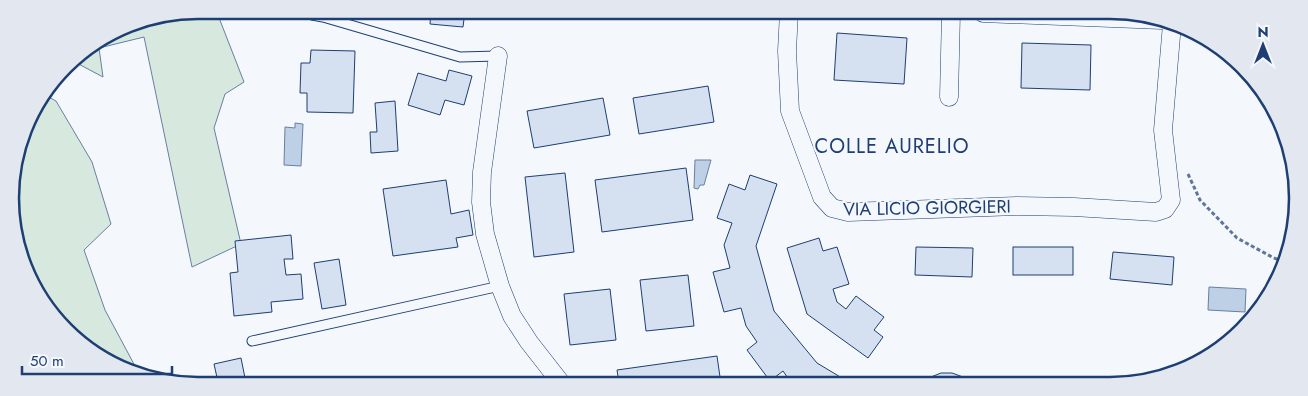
<svg xmlns="http://www.w3.org/2000/svg" width="1308" height="396" font-family="Jost,sans-serif">
  <style>
    .green { fill: #d7e8df; stroke: #687fa3 }
    .water { fill: #bed0e5; stroke: #687fa3 }
    .building { fill: #d5e0f0; stroke: #1d3f73 }
    .lines { fill: none; stroke-linecap: round; stroke-linejoin: round }
    .lane-casing { stroke: #1d3f73; stroke-width: 11 }
    .street-casing { stroke: #1d3f73; stroke-width: 19 }
    .path { stroke: #5e769c; stroke-width: 3; stroke-dasharray: 4 2.5; stroke-linecap: butt }
    .lane { stroke: #f4f7fb; stroke-width: 9 }
    .street { stroke: #f4f7fb; stroke-width: 18 }
    .labels { text-anchor: middle; stroke-width: 4; stroke-linejoin: round; paint-order: stroke }
    .street-label { font-size: 18px; fill: #1d3f73; stroke: #f4f7fb }
    .quarter-label { font-size: 20px; letter-spacing: 1px; fill: #1d3f73; stroke: #f4f7fb }
    .rim { fill: none; stroke: #1d3f73; stroke-width: 2.5 }
  </style>
  <rect width="100%" height="100%" fill="#f4f7fb"/>
  <g class="green">
    <path d="M198,10H216L244,82L225,94L214,128L241,244L192,267L144,37L99,48L103,77L71,60L74,57L126,24Z"/>
    <path d="M45,95L56,101L92,162L111,224L84,250L105,310L135,366V372L94,354L42,303L27,271L16,236L12,174L30,115Z"/>
  </g>
  <g class="water">
    <path d="M295,123L303,124L301,166L284,165L285,127L295,128Z"/>
    <path d="M695,160H711L704,185H700L698,189L694,188Z"/>
    <path d="M1209,287L1246,289L1245,312L1208,310Z"/>
  </g>
  <g class="building">
    <path d="M431,11H465L463,27L430,24Z"/>
    <path d="M837,33L907,38L904,84L834,80Z"/>
    <path d="M1022,43L1091,45L1090,90L1021,88Z"/>
    <path d="M311,50L355,51L353,113L307,112V93H300L301,63H310Z"/>
    <path d="M449,70L472,76L464,105L445,100L440,115L408,105L418,73L446,81Z"/>
    <path d="M708,86L714,122L639,134L633,98Z"/>
    <path d="M603,98L610,135L534,148L527,111Z"/>
    <path d="M395,101L398,151L371,153L370,132H377L375,103Z"/>
    <path d="M686,168L693,220L602,232L595,180Z"/>
    <path d="M565,173L574,252L534,257L525,177Z"/>
    <path d="M750,175L777,184L756,246L774,311L817,363L852,384H792L783,371L770,381L747,350L757,342L746,326L741,308L724,312L713,272L730,268L724,245L732,223L717,218L729,184L745,190Z"/>
    <path d="M446,180L451,214L469,210L473,235L456,238L458,247L393,256L383,189Z"/>
    <path d="M291,235L293,259H284L286,275L301,274L303,299L271,302L272,312L234,316L230,273L238,272L235,241Z"/>
    <path d="M819,238L823,251L837,247L849,284L833,289L837,302L846,309L856,296L884,317L874,330L883,337L868,358L807,314L787,248Z"/>
    <path d="M916,247L973,248L972,277L915,275Z"/>
    <rect x="1013" y="247" width="60" height="28"/>
    <path d="M1113,252L1174,257L1172,285L1110,279Z"/>
    <path d="M339,259L346,305L322,309L314,263Z"/>
    <path d="M688,275L694,326L646,331L640,280Z"/>
    <path d="M610,289L616,340L570,345L564,294Z"/>
    <path d="M717,356L721,384L619,383L617,370Z"/>
    <path d="M241,358L246,383L218,382L214,364Z"/>
    <path d="M941,373H952L963,377L972,384H922L931,377Z"/>
  </g>
  <g class="lines">
    <defs>
      <g id="lane">
        <path d="M312,15L323,17L460,57L498,56"/>
        <path d="M252,341L500,286"/>
      </g>
      <g id="street">
        <path d="M789,12L787,51L790,111L822,197L832,208L848,212L1017,206L1074,207L1156,212L1165,209L1171,200L1163,130L1172,24"/>
        <path d="M983,13L1162,20"/>
        <path d="M498,56L482,172L481,202L485,234L500,286L512,316L529,342L561,383"/>
        <path d="M949,97L951,13"/>
      </g>
    </defs>
    <use href="#lane" class="lane-casing"/>
    <use href="#street" class="street-casing"/>
    <g class="path">
      <path d="M1288,146L1292,242"/>
      <path d="M1188,174L1200,200L1237,238L1272,257L1284,262"/>
    </g>
    <use href="#lane" class="lane"/>
    <use href="#street" class="street"/>
  </g>
  <g class="labels">
    <g class="street-label">
      <text transform="translate(927 208) rotate(-1)" y="6">VIA LICIO GIORGIERI</text>
    </g>
    <g class="quarter-label">
      <text x="892" y="153">COLLE AURELIO</text>
    </g>
  </g>
  <path d="M0 0H1308V396H0ZM198 19H1110A179 179 0 0 1 1289 198V198A179 179 0 0 1 1110 377H198A179 179 0 0 1 19 198V198A179 179 0 0 1 198 19Z" fill="#e3e8f0" fill-rule="evenodd"/>
  <path class="rim" d="M198 19H1110A179 179 0 0 1 1289 198V198A179 179 0 0 1 1110 377H198A179 179 0 0 1 19 198V198A179 179 0 0 1 198 19Z"/>
  <g transform="translate(1263 45)" stroke="#f4f7fb" stroke-width="4" paint-order="stroke">
  <path d="M0-4L9 19L0 12L-9 19Z" fill="#1d3f73"/>
  <text y="-8" font-size="14" font-weight="bold" text-anchor="middle" fill="#1d3f73">N</text>
  </g>
  <path d="M22 366v8h150v-8" fill="none" stroke="#1d3f73" stroke-width="2.5"/>
  <text x="30" y="366" font-size="15" fill="#1d3f73" stroke="#f4f7fb" stroke-width="4" paint-order="stroke">50 m</text>
</svg>
